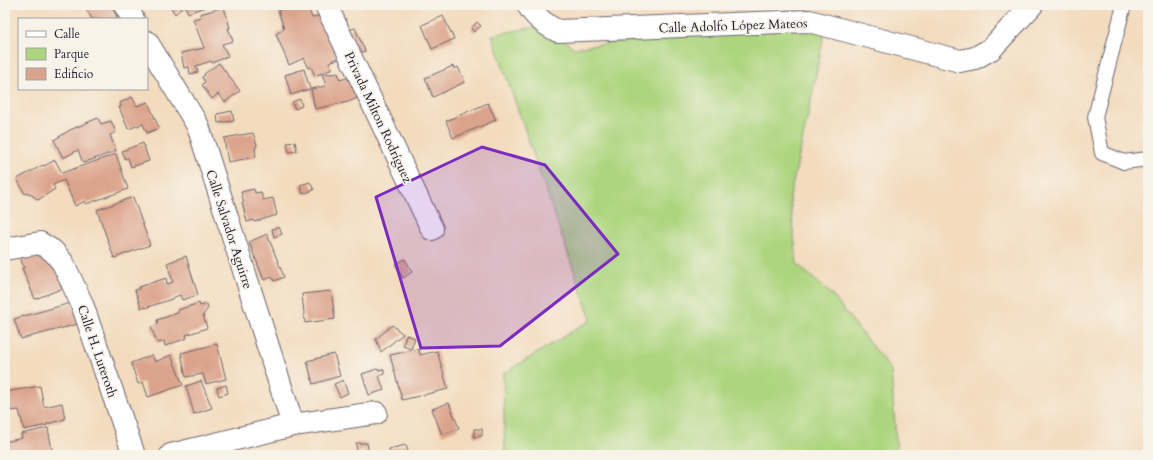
<svg xmlns="http://www.w3.org/2000/svg" width="1153" height="460" font-family="Cardo,serif">
  <style>
    .green { fill: #add57f; stroke: #687c5d }
    .building { fill: #dba38b }
    .lines { fill: none; stroke-linecap: round; stroke-linejoin: round }
    .service-casing { stroke: #6b6369; stroke-width: 16 }
    .minor-casing { stroke: #6b6369; stroke-width: 24 }
    .service { stroke: #fff; stroke-width: 14 }
    .minor { stroke: #fff; stroke-width: 22 }
    .marked { fill: #7b2cbf; fill-opacity: 0.2; stroke: #7b2cbf; stroke-width: 3; stroke-linejoin: round }
    .labels { text-anchor: middle; stroke-width: 3.5; stroke-linejoin: round; paint-order: stroke }
    .street-label { font-size: 13px; fill: #22223b; stroke: #f7f3e8 }
  </style>
  <rect width="100%" height="100%" fill="#f7f3e8"/>
  <filter id="ink" filterUnits="userSpaceOnUse"><feTurbulence type="fractalNoise" baseFrequency=".025" numOctaves="2"/><feDisplacementMap in="SourceGraphic" scale="8" xChannelSelector="R" yChannelSelector="G"/><feConvolveMatrix kernelMatrix="1 2 1 2 8 2 1 2 1" color-interpolation-filters="sRGB"/></filter>
  <filter id="wash" filterUnits="userSpaceOnUse"><feTurbulence type="fractalNoise" baseFrequency=".012" numOctaves="4" result="noise"/><feDisplacementMap in="SourceGraphic" scale="16" xChannelSelector="R" yChannelSelector="G"/><feGaussianBlur stdDeviation="0.9" result="paint"/><feColorMatrix in="noise" values="0 0 0 0 0 0 0 0 0 0 0 0 0 0 0 0 0 1.4 0 .05"/><feComposite in="paint" operator="in"/></filter>
  <g filter="url(#wash)">
    <rect width="100%" height="100%" fill="#f3dbbe"/>
    <path class="green" d="M765,23L826,25L808,115L790,196L797,264L832,295L891,370L897,455H505L503,374L591,320L492,35L545,25L574,48Z"/>
    <g id="blocks">
      <g class="building">
        <path d="M93,5H111L118,19H92L86,8Z"/>
        <path d="M169,5H211L188,13L185,5L175,14Z"/>
        <path d="M293,5H307L312,18L326,13L344,57L329,62L332,69L323,73L332,74L338,73L340,80L350,77L374,91L348,102L315,109L311,89L326,86L322,73L315,76L311,67L309,68L304,58L289,65L276,34L284,29L278,10Z"/>
        <path d="M909,5H935V7L909,6Z"/>
        <path d="M224,7L230,28H228L233,41L222,44L228,56L212,63L211,61L196,66L198,72L190,74L189,67L184,68L181,53L204,48L193,19L201,17L200,14Z"/>
        <path d="M443,16L454,39L432,49L422,25Z"/>
        <path d="M477,22L481,26L474,32L471,28Z"/>
        <path d="M355,28L365,51L349,55L342,32Z"/>
        <path d="M219,63L240,91L225,102L218,94L212,99L202,85L205,82L202,77L205,75L204,74Z"/>
        <path d="M453,66L454,69L458,67L465,82L433,97L425,78Z"/>
        <path d="M304,69L310,89L291,95L285,75Z"/>
        <path d="M132,97L137,106L148,102L159,128L147,133L143,124L128,129L119,107H121L120,103Z"/>
        <path d="M300,99L302,106L295,109L292,102Z"/>
        <path d="M488,103L496,120L453,138L446,121Z"/>
        <path d="M232,111L234,121L218,123L217,114Z"/>
        <path d="M98,118L101,124L111,121L116,132L110,135L116,151L83,163L78,150L63,158L54,140L70,130Z"/>
        <path d="M253,133L257,145L255,149L256,157L228,162L224,138Z"/>
        <path d="M295,142L297,151L289,152L287,143Z"/>
        <path d="M143,143L149,161L131,167L128,158L125,159L122,151Z"/>
        <path d="M116,154L128,189L86,204L85,201L75,206L64,180L53,185L55,189L38,200L29,193L25,194L17,179L43,165L44,166L55,160L62,173Z"/>
        <path d="M310,182L314,190L303,194L300,185Z"/>
        <path d="M254,189L255,193L261,192L263,200L273,198L277,215L254,222V220L247,222L242,202H244L241,192Z"/>
        <path d="M133,197L150,245L114,258L97,210Z"/>
        <path d="M279,227L282,234L274,237L272,229Z"/>
        <path d="M267,234L284,277L274,281L272,277L264,280L249,242Z"/>
        <path d="M53,244L69,286L35,299L22,268H24L19,255Z"/>
        <path d="M186,256L198,295L182,300L180,295L172,298V299L145,308V307L141,308L135,290L139,289V287L166,278L167,284L173,282L167,263Z"/>
        <path d="M405,259L412,272L403,278L395,264Z"/>
        <path d="M331,291L335,319L305,323L302,294Z"/>
        <path d="M74,302L82,323L21,339L14,319Z"/>
        <path d="M199,303L200,306L207,304L208,308L203,315L207,328L186,335L187,338L165,346L164,341L159,343L156,340L151,327L158,324L157,320L178,313V310Z"/>
        <path d="M392,325L403,334L381,352L376,339Z"/>
        <path d="M406,335L415,338L411,349L403,346Z"/>
        <path d="M217,344L226,379L206,384L203,374L186,377L181,353Z"/>
        <path d="M419,349L420,355L437,351L448,389L402,400L390,355Z"/>
        <path d="M334,354L340,376L313,384L307,361Z"/>
        <path d="M152,355L155,362L171,355L183,385L148,397L143,382L138,384L131,363Z"/>
        <path d="M377,369L378,370L383,369L385,374L379,376L384,390L369,395L362,374Z"/>
        <path d="M343,380L348,393L340,397L334,384Z"/>
        <path d="M201,381L212,408L194,414L186,386Z"/>
        <path d="M226,385L228,393L219,396L217,388Z"/>
        <path d="M40,386L44,407L62,403L65,419L47,424V425L24,430L19,410L11,411L5,392Z"/>
        <path d="M449,403L459,428L442,435L432,409Z"/>
        <path d="M48,428L53,455H7L5,442L22,438L21,434Z"/>
        <path d="M474,429H482V436L474,437Z"/>
        <path d="M356,443H367L368,449L357,452Z"/>
        <path d="M406,445L409,455H390L389,449Z"/>
      </g>
    </g>
  </g>
  <g filter="url(#ink)">
    <use href="#blocks" fill-opacity="0" stroke="#6b6369" stroke-width="1"/>
    <g class="lines">
      <defs>
        <path id="service" d="M1124,5L1095,117L1102,153L1124,162L1148,159"/>
        <g id="minor">
          <path d="M125,5L133,19"/>
          <path d="M326,5L432,229"/>
          <path d="M528,5C535,17 545,25 558,31L809,21L960,61L975,58L991,49L1032,5"/>
          <path d="M147,42L198,126L293,425"/>
          <path d="M5,249L40,243L53,251L63,263L82,304L134,455"/>
          <path d="M171,455L293,425L376,413"/>
        </g>
      </defs>
      <use href="#service" class="service-casing"/>
      <use href="#minor" class="minor-casing"/>
      <use href="#service" class="service"/>
      <use href="#minor" class="minor"/>
    </g>
  </g>
  <path class="marked" d="M482,147L545,165L618,254L500,346L421,348L376,197Z"/>
  <g class="labels">
    <g class="street-label">
      <text transform="translate(733 25) rotate(-2)" y="5">Calle Adolfo López Mateos</text>
      <text transform="translate(379 117) rotate(65)" y="5">Privada Milton Rodríguez</text>
      <text transform="translate(230 229) rotate(72)" y="5">Calle Salvador Aguirre</text>
      <text transform="translate(98 351) rotate(71)" y="5">Calle H. Luteroth</text>
    </g>
  </g>
  <rect width="1153" height="460" fill="none" stroke="#f7f3e8" stroke-width="20"/>
  <rect x="18" y="18" width="130" height="72" fill="#f7f3e8" stroke="#a29fa3"/>
  <rect x="26" y="31" width="20" height="6" fill="#ffffff" stroke="#a29fa3"/>
  <text x="54" y="38" font-size="12" fill="#22223b">Calle</text>
  <rect x="26" y="48" width="20" height="12" fill="#add57f" stroke="#a29fa3"/>
  <text x="54" y="58" font-size="12" fill="#22223b">Parque</text>
  <rect x="26" y="68" width="20" height="12" fill="#dba38b" stroke="#a29fa3"/>
  <text x="54" y="78" font-size="12" fill="#22223b">Edificio</text>
</svg>
